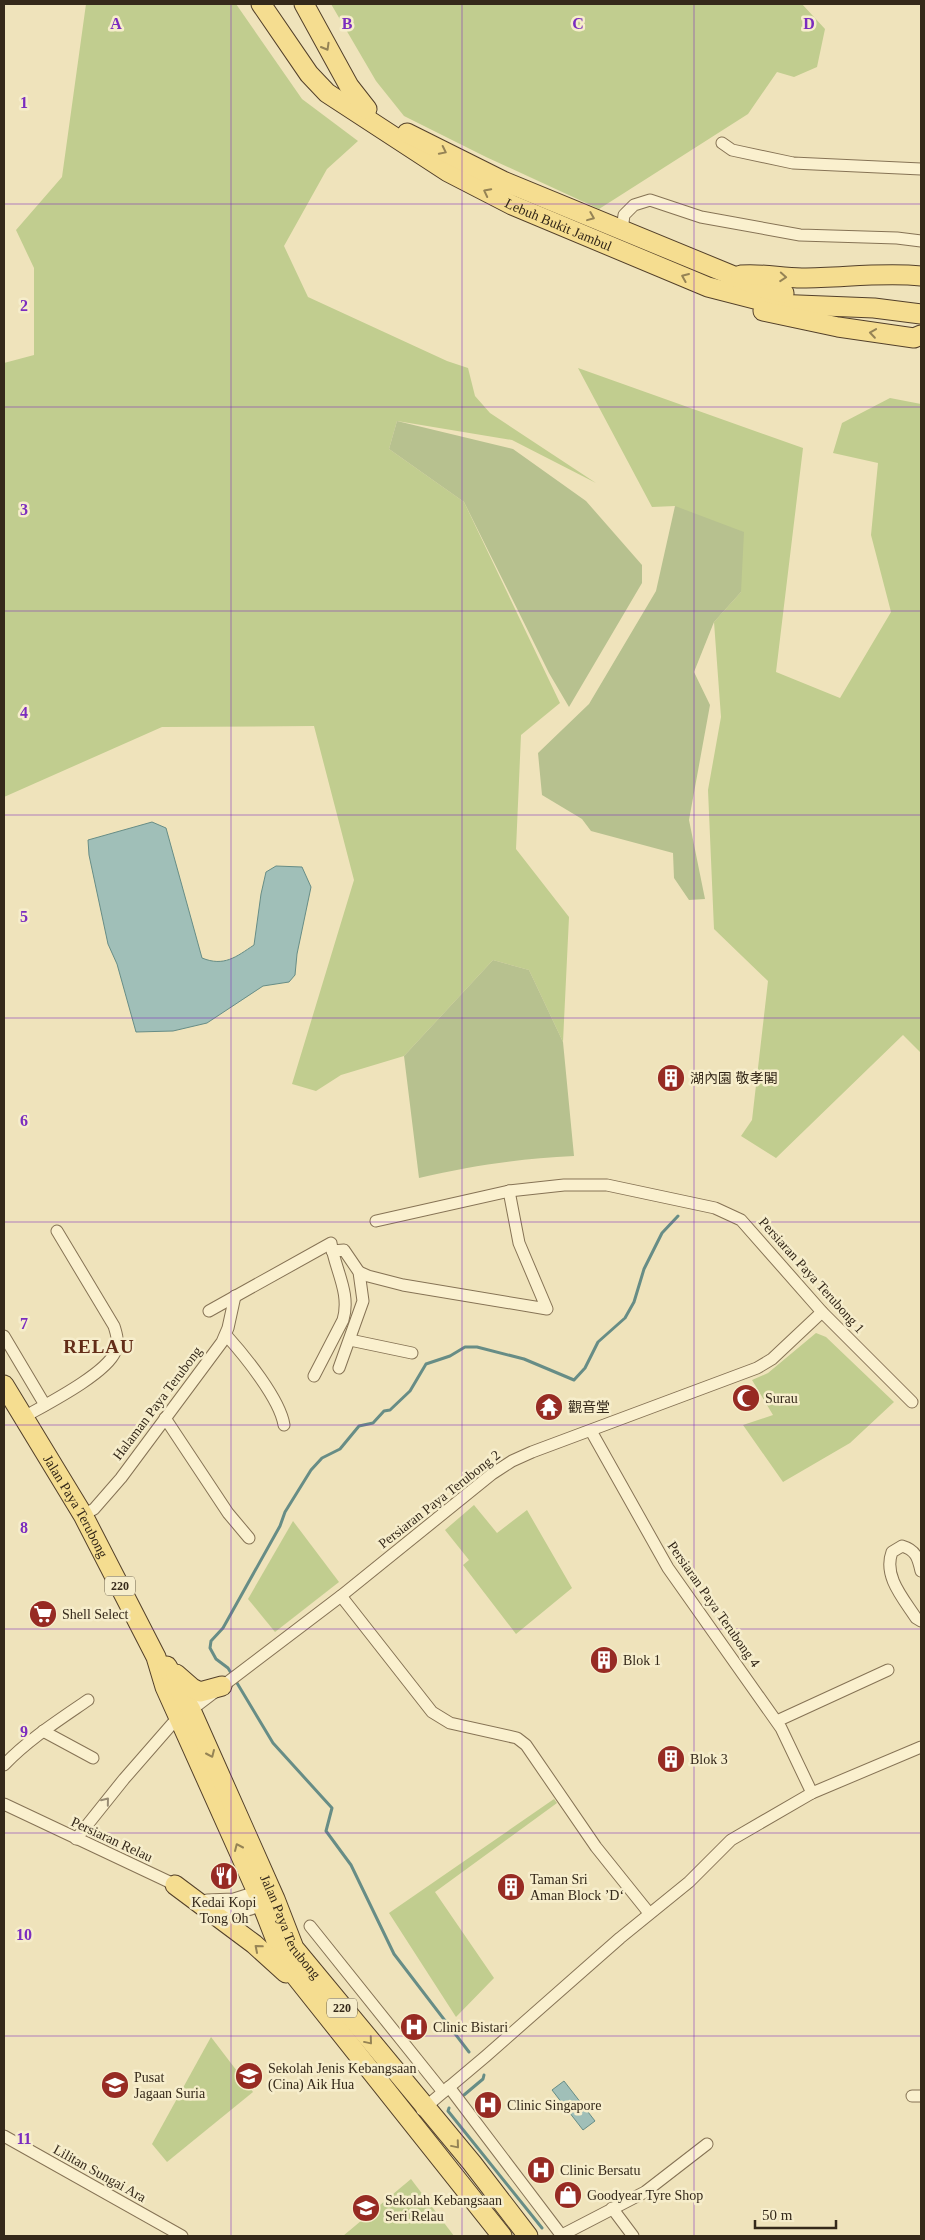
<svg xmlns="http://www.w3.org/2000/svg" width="925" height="2240" font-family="'Times New Roman','Noto Sans SC',serif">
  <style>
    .green { fill: #c1cd8f }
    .cemetery { fill: #b7c18f }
    .water { fill: #a0bfb8; stroke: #678d86 }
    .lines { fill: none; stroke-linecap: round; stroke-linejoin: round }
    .stream { stroke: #678d86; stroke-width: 3 }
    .minor-casing { stroke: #867355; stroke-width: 13 }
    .primary-casing { stroke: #53402a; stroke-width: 21 }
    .minor { stroke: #faf0ce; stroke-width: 11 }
    .primary { stroke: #f5dd90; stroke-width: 19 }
    .oneway { stroke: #958355 }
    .oneway2 { stroke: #988c74 }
    .grid { fill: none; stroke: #7b2cbf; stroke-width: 1; stroke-opacity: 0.55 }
    .labels { text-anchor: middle; stroke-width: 5; stroke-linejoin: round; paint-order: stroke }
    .shield { fill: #f6edcb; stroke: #6f644f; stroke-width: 1 }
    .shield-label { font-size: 12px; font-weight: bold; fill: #35291a }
    .street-label { font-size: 14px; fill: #35291a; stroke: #f6edcb }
    .poi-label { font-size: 14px; fill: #35291a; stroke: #f6edcb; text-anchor: start }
    .district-label { font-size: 19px; font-weight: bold; letter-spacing: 1px; fill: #632d18; stroke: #f6edcb }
    .grid-label { font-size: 16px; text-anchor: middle; font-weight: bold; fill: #7b2cbf; stroke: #f6edcb; stroke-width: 5; stroke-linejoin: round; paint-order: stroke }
  </style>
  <rect width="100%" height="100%" fill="#efe3bb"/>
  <g class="green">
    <path d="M86,4H236L302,99L358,141L327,169L284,246L308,297L447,361L468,368L475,396L490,413L596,483L512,440L397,421L389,449L464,502L560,703L521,735L516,849L569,917L563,1042L529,970L493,960L404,1056L341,1075L316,1091L292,1084L354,880L314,726L162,727L4,797V363L34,355V268L16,230L62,177Z"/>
    <path d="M331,4H802L825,29L817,67L794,77L777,72L748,114L599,209L486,157L404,116L376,81Z"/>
    <path d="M578,368L803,448L776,672L840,698L891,612L871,535L878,463L833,453L842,423L890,398L921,404V1053L903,1035L776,1158L741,1136L752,1120L768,981L714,929L708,790L721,717L714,622L741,592L675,506L652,507Z"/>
    <path d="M816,1333L826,1337L894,1402L850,1443L783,1482L743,1425L773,1415L752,1380L768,1373Z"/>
    <path d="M474,1505L497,1533L527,1510L572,1588L516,1634L463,1565L469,1560L445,1530Z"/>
    <path d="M293,1521L339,1582L275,1632L248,1599Z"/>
    <path d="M554,1799L557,1803L435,1892L494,1978L456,2017L389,1913Z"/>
    <path d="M211,2037L253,2092L167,2162L152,2144Z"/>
    <path d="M411,2179L454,2236H343Z"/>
  </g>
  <g class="cemetery">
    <path d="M397,421L513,449L586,501L642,565V583L569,707L549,673L464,502L389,449Z"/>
    <path d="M675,506L744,532L741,592L714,622L694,672L710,705L689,820L705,899L689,900L674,878L673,853L591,831L582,819L542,795L538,753L589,704L656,591Z"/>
    <path d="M493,960L529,970L563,1042L574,1156C518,1159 474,1165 419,1178L404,1056Z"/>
  </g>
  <g class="water">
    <path d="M152,822L166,828L202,958C224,967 236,957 254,945L261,894L266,872L276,866L302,867L311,887L297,954L295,975L289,982L263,986L207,1023L173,1031L136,1032L117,964L108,944L89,855L88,840Z"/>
    <path d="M564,2081L595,2121L583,2130L552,2090Z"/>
  </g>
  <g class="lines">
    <g class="stream">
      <path d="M469,2052L394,1954L351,1865L326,1831L332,1808L273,1743L228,1668L216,1659L210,1648L211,1641L223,1628L280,1526L285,1512L311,1470L322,1458L340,1449L359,1426L373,1423L384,1411L390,1410L410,1391L426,1364L450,1356L465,1347H477L524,1359L574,1380L585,1368L598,1342L625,1318L634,1302L644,1269L662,1233L678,1216"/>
      <path d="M464,2095L483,2079L484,2075"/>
      <path d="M449,2108L448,2111L542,2228"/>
    </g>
    <defs>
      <g id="minor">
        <path d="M722,143L732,150L793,163L921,169"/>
        <path d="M622,230L624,215L634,205L650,200L701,217L800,235L897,238L921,241"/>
        <path d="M376,1221L509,1191L564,1185H607L715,1208L741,1220L822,1312L912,1402"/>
        <path d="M332,1251L344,1250L359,1272L363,1301L339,1368"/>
        <path d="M359,1272L368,1276L403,1285L547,1309L519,1243L509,1191"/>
        <path d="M209,1311L331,1243C335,1270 351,1293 343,1320L314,1376"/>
        <path d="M226,1335C244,1355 280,1399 284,1425"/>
        <path d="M4,1336L45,1405"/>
        <path d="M350,1340L412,1353"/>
        <path d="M24,1417C45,1405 106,1374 115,1352C119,1343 117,1335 114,1326L57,1231"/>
        <path d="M165,1418L228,1513L249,1538"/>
        <path d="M591,1431L668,1568L781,1728L812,1793"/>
        <path d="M83,1515L94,1509L121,1478L222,1342L228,1328L235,1296"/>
        <path d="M921,1571C918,1558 916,1550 902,1546L892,1552C883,1576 903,1598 916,1618L921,1621"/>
        <path d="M341,1596L432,1712L450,1723L517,1738L526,1745L596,1847L649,1913"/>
        <path d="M777,1721L888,1670"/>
        <path d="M43,1731L93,1758"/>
        <path d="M4,1765C29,1739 59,1720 88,1700"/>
        <path d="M4,1804L180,1887"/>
        <path d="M76,1839L124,1779L179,1716L191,1710L341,1596L492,1474L512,1461L532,1452L757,1368L772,1359L822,1312"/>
        <path d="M207,1900L234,1899L262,1890"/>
        <path d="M214,1904C232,1917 248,1911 267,1903"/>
        <path d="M310,1926L443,2092"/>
        <path d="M449,2087L562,2236"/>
        <path d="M912,2096H921"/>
        <path d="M422,2110L486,2056L620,1938L689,1882L731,1840L812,1793L921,1747"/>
        <path d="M4,2136L182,2236"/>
        <path d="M612,2208L633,2236"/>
        <path d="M562,2235L645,2192L707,2144"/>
      </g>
      <g id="primary">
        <path id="s1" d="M261,4L309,74L327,93L448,172L512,205L708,287L774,304L874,308L921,314"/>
        <path d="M304,4L349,86L367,109"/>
        <path d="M407,133L503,181L763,288L784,293"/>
        <path d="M741,275C762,273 781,278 802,278C842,278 882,272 921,276"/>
        <path d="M763,311L838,327L914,338L921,335"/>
        <path id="s2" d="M4,1385L83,1515L156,1657L165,1687L257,1892L277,1943L289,1968L502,2236"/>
        <path id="s3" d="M167,1666L191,1710L275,1899L294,1948L472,2163L528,2236"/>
        <path d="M176,1674L192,1688L200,1692L222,1686"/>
        <path d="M175,1885L254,1944L286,1973"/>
      </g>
    </defs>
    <use href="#minor" class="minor-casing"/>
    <use href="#primary" class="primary-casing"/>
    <use href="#minor" class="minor"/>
    <use href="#primary" class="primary"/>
  </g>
  <defs><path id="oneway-chevron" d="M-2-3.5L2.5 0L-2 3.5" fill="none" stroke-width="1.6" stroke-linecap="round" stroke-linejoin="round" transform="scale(1.25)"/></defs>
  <g class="oneway">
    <use href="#oneway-chevron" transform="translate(326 47) rotate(60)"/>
    <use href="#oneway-chevron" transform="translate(443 151) rotate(26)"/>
    <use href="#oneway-chevron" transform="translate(487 192) rotate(-153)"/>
    <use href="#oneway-chevron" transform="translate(591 217) rotate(22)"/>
    <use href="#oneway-chevron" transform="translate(685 277) rotate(-157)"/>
    <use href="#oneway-chevron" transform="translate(783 277) rotate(4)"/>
    <use href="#oneway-chevron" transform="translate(873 333) rotate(-172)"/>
    <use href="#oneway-chevron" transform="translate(211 1754) rotate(66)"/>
    <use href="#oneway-chevron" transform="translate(238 1847) rotate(-114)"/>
    <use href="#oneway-chevron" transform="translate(258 1948) rotate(-139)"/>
    <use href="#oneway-chevron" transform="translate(369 2041) rotate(50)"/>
    <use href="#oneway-chevron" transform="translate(456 2145) rotate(50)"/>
  </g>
  <use class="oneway2" href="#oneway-chevron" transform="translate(106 1801) rotate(-51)"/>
  <path class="grid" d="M231,4V2236M462,4V2236M694,4V2236M4,204H921M4,407H921M4,611H921M4,815H921M4,1018H921M4,1222H921M4,1425H921M4,1629H921M4,1833H921M4,2036H921"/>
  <defs>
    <symbol id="building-disc" viewBox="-11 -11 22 22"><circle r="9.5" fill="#972b23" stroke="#f6edcb"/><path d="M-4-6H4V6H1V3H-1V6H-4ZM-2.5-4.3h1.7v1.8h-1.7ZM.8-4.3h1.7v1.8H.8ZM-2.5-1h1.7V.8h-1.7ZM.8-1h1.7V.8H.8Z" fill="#fff"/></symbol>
    <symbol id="mosque-disc" viewBox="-11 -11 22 22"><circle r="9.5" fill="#972b23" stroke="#f6edcb"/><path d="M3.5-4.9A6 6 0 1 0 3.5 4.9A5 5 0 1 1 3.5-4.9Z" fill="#fff"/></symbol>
    <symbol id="temple-disc" viewBox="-11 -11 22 22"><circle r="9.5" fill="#972b23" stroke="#f6edcb"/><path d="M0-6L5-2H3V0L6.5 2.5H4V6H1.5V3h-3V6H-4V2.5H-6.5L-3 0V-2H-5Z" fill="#fff"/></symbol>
    <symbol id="supermarket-disc" viewBox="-11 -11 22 22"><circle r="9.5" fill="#972b23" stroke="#f6edcb"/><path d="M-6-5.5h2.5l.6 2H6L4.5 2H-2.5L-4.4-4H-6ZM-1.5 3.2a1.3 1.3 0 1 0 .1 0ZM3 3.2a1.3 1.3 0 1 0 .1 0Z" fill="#fff"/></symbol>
    <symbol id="restaurant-disc" viewBox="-11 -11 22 22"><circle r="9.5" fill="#972b23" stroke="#f6edcb"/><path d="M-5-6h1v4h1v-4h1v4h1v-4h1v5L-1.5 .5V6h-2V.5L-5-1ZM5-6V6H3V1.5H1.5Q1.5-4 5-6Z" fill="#fff"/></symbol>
    <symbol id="hospital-disc" viewBox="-11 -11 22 22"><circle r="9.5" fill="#972b23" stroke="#f6edcb"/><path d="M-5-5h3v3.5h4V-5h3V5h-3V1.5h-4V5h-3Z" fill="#fff"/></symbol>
    <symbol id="school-disc" viewBox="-11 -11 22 22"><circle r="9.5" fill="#972b23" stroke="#f6edcb"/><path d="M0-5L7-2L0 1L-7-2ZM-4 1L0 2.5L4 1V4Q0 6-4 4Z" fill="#fff"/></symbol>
    <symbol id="shop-disc" viewBox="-11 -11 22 22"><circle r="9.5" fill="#972b23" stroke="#f6edcb"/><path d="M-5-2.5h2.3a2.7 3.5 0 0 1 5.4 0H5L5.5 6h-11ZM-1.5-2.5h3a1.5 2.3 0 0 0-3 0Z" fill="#fff"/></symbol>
  </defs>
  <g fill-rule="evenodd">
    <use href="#building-disc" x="655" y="1062" width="32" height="32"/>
    <use href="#mosque-disc" x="730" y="1382" width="32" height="32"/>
    <use href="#temple-disc" x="533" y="1391" width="32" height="32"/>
    <use href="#supermarket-disc" x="27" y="1598" width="32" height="32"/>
    <use href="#building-disc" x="588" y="1644" width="32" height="32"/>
    <use href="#building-disc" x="655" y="1743" width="32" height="32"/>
    <use href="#restaurant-disc" x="208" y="1860" width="32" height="32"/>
    <use href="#building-disc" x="495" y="1871" width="32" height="32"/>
    <use href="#hospital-disc" x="398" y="2011" width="32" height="32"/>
    <use href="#school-disc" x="233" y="2060" width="32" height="32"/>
    <use href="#school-disc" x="99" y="2069" width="32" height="32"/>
    <use href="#hospital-disc" x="472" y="2089" width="32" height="32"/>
    <use href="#hospital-disc" x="525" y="2154" width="32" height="32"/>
    <use href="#shop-disc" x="552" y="2179" width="32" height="32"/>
    <use href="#school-disc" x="350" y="2192" width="32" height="32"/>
  </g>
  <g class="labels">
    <g class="shield">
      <rect x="105" y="1576.5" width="30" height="19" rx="4"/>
      <rect x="327" y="1998.5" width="30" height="19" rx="4"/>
    </g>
    <g class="shield-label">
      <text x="120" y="1590">220</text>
      <text x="342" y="2012">220</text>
    </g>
    <g class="street-label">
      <text dy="5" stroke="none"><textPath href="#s1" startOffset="378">Lebuh Bukit Jambul</textPath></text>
      <text transform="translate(812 1275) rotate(48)" y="5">Persiaran Paya Terubong 1</text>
      <text transform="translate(157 1403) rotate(-53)" y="5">Halaman Paya Terubong</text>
      <text transform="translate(439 1499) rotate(-38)" y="5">Persiaran Paya Terubong 2</text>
      <text dy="5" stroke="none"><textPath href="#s2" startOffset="141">Jalan Paya Terubong</textPath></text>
      <text transform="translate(714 1604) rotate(55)" y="5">Persiaran Paya Terubong 4</text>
      <text transform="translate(112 1839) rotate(25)" y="5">Persiaran Relau</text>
      <text dy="5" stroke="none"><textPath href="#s3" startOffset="289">Jalan Paya Terubong</textPath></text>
      <text transform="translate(100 2173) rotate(29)" y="5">Lilitan Sungai Ara</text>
    </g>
    <g class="poi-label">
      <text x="690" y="1083">湖內園 敬孝閣</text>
      <text x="765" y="1403">Surau</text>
      <text x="568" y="1412">觀音堂</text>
      <text x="62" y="1619">Shell Select</text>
      <text x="623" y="1665">Blok 1</text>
      <text x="690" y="1764">Blok 3</text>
      <text x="530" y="1884">Taman Sri<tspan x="530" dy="16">Aman Block ’D‘</tspan></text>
      <text x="224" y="1907" text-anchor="middle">Kedai Kopi<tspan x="224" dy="16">Tong Oh</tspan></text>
      <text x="433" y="2032">Clinic Bistari</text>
      <text x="268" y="2073">Sekolah Jenis Kebangsaan<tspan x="268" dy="16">(Cina) Aik Hua</tspan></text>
      <text x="134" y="2082">Pusat<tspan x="134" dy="16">Jagaan Suria</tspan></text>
      <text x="507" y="2110">Clinic Singapore</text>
      <text x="560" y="2175">Clinic Bersatu</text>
      <text x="587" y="2200">Goodyear Tyre Shop</text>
      <text x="385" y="2205">Sekolah Kebangsaan<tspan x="385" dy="16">Seri Relau</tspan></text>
    </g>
    <g class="district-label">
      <text x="99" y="1353">RELAU</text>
    </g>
  </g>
  <g class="grid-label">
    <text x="116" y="29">A</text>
    <text x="347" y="29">B</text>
    <text x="578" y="29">C</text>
    <text x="809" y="29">D</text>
    <text x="24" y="108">1</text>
    <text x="24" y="311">2</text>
    <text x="24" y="515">3</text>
    <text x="24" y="718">4</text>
    <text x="24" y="922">5</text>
    <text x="24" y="1126">6</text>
    <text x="24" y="1329">7</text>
    <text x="24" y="1533">8</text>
    <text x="24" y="1737">9</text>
    <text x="24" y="1940">10</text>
    <text x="24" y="2144">11</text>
  </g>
  <rect width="925" height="2240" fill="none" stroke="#35291a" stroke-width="10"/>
  <path d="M755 2220v8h81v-8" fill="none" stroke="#35291a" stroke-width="2.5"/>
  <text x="762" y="2220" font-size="15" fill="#35291a" stroke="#f6edcb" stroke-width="4" paint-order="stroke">50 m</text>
</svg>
